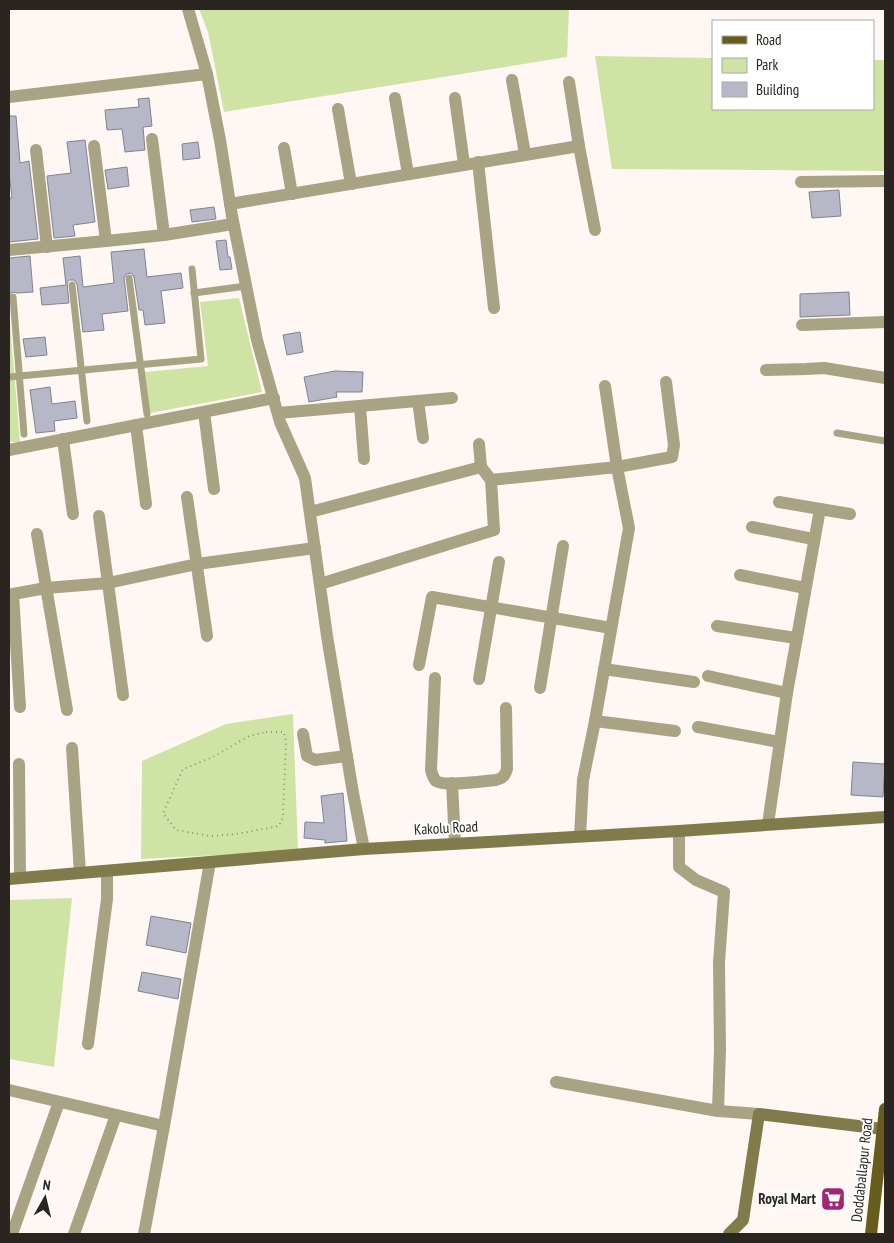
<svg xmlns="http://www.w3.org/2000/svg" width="894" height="1243" font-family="'PT Sans Narrow',sans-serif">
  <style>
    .green { fill: #cfe4a4 }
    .building { fill: #b7b8c7; stroke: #818391 }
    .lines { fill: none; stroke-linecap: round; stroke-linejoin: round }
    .path { stroke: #928b88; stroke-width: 2; stroke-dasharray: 1 4; stroke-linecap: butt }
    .service { stroke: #a8a383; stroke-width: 7 }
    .minor { stroke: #a8a383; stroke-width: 12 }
    .tertiary { stroke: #a8a383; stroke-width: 12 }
    .secondary { stroke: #817a4a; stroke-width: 12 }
    .primary { stroke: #665c1b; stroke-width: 12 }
    .labels { text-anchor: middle; stroke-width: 4; stroke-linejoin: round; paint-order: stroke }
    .street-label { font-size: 15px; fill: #2b2522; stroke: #fff }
    .poi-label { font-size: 15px; font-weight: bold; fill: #2b2522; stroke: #fff; text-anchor: end }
  </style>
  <rect width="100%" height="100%" fill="#fef7f4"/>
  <g class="green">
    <path d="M199,9H569L567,57L224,112L208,32Z"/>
    <path d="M595,56L713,58V109H873V60H885V171L612,169Z"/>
    <path d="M239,298L262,392L150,413L145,372L208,366L200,302Z"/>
    <path d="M9,311L20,442H9Z"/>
    <path d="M293,714L298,851L141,859L142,761L226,724Z"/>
    <path d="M72,898L54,1067L9,1059V900Z"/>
  </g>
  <g class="building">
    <path d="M149,98L152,126L143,127L145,150L125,152L122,129L107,130L105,110L139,107L138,99Z"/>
    <path d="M9,116H16L20,163L29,161L38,239L9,242V198H12L9,173Z"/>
    <path d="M85,140L95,222L73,225L75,236L54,238L47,176L71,173L67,142Z"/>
    <path d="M198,142L200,158L183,160L182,144Z"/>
    <path d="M127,167L129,186L108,189L105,170Z"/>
    <path d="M839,190L841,216L812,218L809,192Z"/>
    <path d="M214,207L216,219L192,222L190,210Z"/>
    <path d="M226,240L228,257H230L232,269L220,270L216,241Z"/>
    <path d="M144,249L147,277L181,273L183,288L161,291L165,323L145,325L143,310H139L134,277L131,273L126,274L124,278L128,311L102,314L104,330L83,332L77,284L74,280H69L67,283L69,303L42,305L40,288L66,285L63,258L80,256L83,287L114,283L111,252Z"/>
    <path d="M30,256L33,292L17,293L13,292L9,294V258Z"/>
    <path d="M849,292L850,315L800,317V294Z"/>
    <path d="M300,332L303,352L287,355L283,335Z"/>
    <path d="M45,337L47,355L26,357L23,339Z"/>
    <path d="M335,371L363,372L362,392H336L337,397L309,402L304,377Z"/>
    <path d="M50,387L52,404L75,401L77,418L54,421L55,431L36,433L30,390Z"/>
    <path d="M853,762L885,764L883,797L851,795Z"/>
    <path d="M343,793L347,841L325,843V840L304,838L305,822L324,823L321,796Z"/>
    <path d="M151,916L191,923L186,953L146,945Z"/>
    <path d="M142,972L181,979L178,999L138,991Z"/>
  </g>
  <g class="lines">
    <path class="path" d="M266,732H284L286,742L283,817L279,826L237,834L210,836L176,830L163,813L183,769L213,757L249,736Z"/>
    <g class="service">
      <path d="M129,278L147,414"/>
      <path d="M72,285L87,421"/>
      <path d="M194,293L246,286"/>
      <path d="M13,297L24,434"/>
      <path d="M9,377L201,359L192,269"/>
      <path d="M837,433L885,441"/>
    </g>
    <g class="minor">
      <path d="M512,80L525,154"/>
      <path d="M569,82L579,146L595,230"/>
      <path d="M9,97L207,74"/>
      <path d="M395,98L408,174"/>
      <path d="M455,98L464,164"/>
      <path d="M338,109L351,184"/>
      <path d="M152,139L164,235L233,224"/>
      <path d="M94,146L106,241L164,235"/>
      <path d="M284,148L292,194"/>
      <path d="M36,150L47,247"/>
      <path d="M478,162L494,308"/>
      <path d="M801,182L885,181"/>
      <path d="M230,204L579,146"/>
      <path d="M9,250L106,241"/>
      <path d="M802,325L885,322"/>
      <path d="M766,370L806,369L824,368L885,378"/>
      <path d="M605,386L617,467L672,457L674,445L666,382"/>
      <path d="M418,401L423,438"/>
      <path d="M360,406L364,459"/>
      <path d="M204,412L214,489"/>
      <path d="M278,413L452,398"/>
      <path d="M136,425L146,504"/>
      <path d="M63,439L73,514"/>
      <path d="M479,444L481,467"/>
      <path d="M9,450L274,398"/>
      <path d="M491,480L617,467L629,528L595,721L583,780L580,836"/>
      <path d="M187,497L207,636"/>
      <path d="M820,509L850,514"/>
      <path d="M310,512L481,467L491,480L494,530L320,584"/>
      <path d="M99,516L123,695"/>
      <path d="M752,527L813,539"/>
      <path d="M37,534L67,710"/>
      <path d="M740,575L805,588"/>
      <path d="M717,626L796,638"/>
      <path d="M419,665L432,597L611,628"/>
      <path d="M604,669L694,682"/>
      <path d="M708,676L787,693"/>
      <path d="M435,678L431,770C432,774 433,778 436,781C445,787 485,781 496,780C503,778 505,776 507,769L506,708"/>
      <path d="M479,679L499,562"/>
      <path d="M540,688L563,546"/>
      <path d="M20,707L13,594L46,588L108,583L197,564L315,548"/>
      <path d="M595,721L675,731"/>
      <path d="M698,727L779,742"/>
      <path d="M303,734L307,756L315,760L347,756"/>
      <path d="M72,748L80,873"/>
      <path d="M19,764L20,878"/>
      <path d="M452,783L455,844"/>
      <path d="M768,824L787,693L820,509L779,502"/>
      <path d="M88,1044L107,899V871"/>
      <path d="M556,1082L718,1111L720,1049L719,963L724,892L696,880L679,867V831"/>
      <path d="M9,1090L164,1126L210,862"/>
      <path d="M718,1111L759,1114"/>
      <path d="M12,1234L59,1102"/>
      <path d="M74,1234L116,1115"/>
      <path d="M144,1234L164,1126"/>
    </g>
    <path class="tertiary" d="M188,9L207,74L220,140L232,216L257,340L280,422L305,478L327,636L353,793L364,849"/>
    <g class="secondary">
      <path d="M9,879L364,849L679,831L885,817"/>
      <path d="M729,1234L743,1220L759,1114L883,1129"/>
    </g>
    <path class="primary" d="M871,1234L885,1109"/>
  </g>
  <defs>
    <symbol id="supermarket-square" viewBox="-11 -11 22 22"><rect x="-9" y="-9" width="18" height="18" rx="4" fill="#a32375" stroke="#fff"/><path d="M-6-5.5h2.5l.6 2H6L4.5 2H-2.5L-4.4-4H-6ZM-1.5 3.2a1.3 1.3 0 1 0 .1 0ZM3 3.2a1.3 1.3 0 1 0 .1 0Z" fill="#fff"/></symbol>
  </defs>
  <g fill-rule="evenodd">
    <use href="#supermarket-square" x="819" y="1185" width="28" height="28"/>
  </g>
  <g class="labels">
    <g class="street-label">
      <text transform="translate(446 828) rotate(-3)" y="5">Kakolu Road</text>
      <text transform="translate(862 1170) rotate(-84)" y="5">Doddaballapur Road</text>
    </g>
    <g class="poi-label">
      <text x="816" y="1204">Royal Mart</text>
    </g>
  </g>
  <rect width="894" height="1243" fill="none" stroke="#2b2522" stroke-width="20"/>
  <rect x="712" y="20" width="162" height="90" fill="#ffffff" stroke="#aaa8a7"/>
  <rect x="722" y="36" width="25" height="8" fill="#665c1b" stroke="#aaa8a7"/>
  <text x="756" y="45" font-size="15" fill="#2b2522">Road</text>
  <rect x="722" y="58" width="25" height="15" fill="#cfe4a4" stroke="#aaa8a7"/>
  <text x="756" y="70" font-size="15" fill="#2b2522">Park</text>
  <rect x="722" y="82" width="25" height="15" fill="#b7b8c7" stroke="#aaa8a7"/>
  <text x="756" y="95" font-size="15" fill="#2b2522">Building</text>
  <g transform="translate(45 1198) rotate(8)" stroke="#ffffff" stroke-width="4" paint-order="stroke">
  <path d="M0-4L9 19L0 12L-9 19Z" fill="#2b2522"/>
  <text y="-8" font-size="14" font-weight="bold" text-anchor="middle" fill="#2b2522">N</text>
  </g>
</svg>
